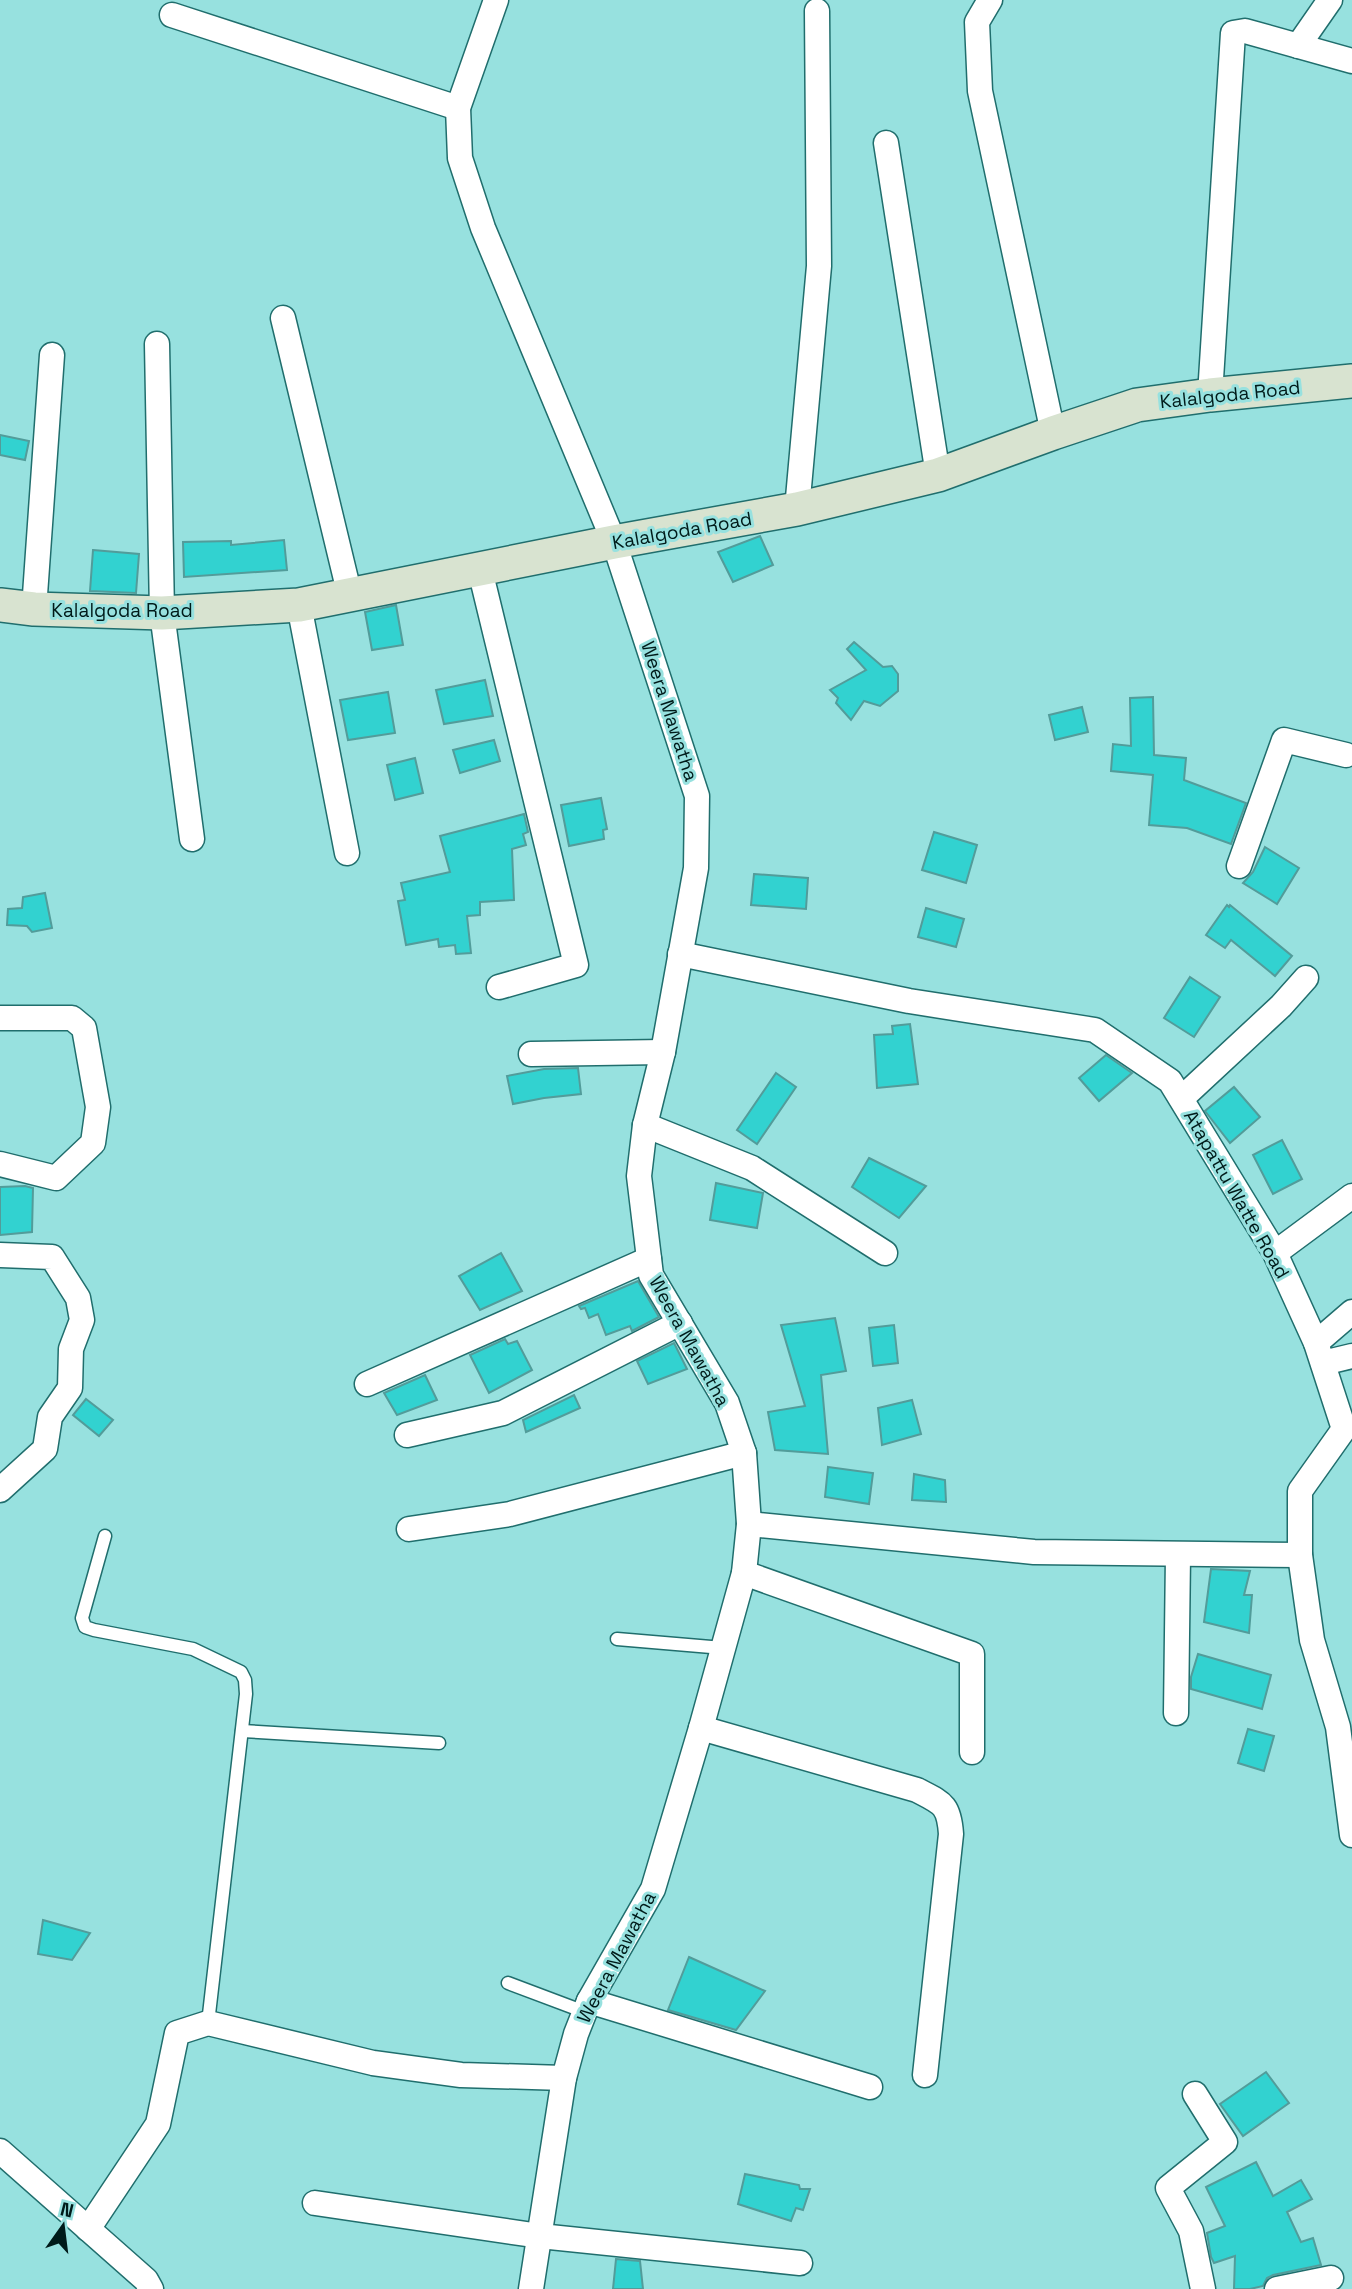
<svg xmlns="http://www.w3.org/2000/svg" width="1352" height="2289" font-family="'Space Grotesk',sans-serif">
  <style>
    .building { fill: #32d2d0; stroke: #529c9a; stroke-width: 2 }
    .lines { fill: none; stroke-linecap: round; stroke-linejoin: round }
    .lane-casing { stroke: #206e6d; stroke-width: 15 }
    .street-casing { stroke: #206e6d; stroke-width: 27 }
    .secondary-casing { stroke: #206e6d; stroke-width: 36 }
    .lane { stroke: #fff; stroke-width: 12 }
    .street { stroke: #fff; stroke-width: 24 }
    .secondary { stroke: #d8e3d0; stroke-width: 33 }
    .labels { text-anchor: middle; stroke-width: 6; stroke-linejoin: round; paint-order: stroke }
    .street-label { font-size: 19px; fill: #001b1a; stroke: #97e1df }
  </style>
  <rect width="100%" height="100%" fill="#97e1df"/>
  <g class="building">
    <path d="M0,435L29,441L25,460L0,455Z"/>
    <path d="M760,536L773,565L733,582L718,552Z"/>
    <path d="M284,540L287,570L184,577L183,542L231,541V545Z"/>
    <path d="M93,550L139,554L136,593L90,591Z"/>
    <path d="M396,605L403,645L372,650L365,612Z"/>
    <path d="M854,642L883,667L892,666L898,674V691L880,706L864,701L851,720L836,703L838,698L830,690L866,670L847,649Z"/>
    <path d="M485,680L493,716L444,724L436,690Z"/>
    <path d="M388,692L395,733L348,740L340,700Z"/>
    <path d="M1153,697L1154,755L1186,758L1184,780L1246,803L1231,844L1187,828L1149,825L1153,775L1111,771L1113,744L1131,746L1130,698Z"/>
    <path d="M1082,707L1088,732L1055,740L1049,715Z"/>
    <path d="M494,740L500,761L460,773L453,750Z"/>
    <path d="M415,758L423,793L395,800L387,765Z"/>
    <path d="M601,798L607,829L603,830L604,839L569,846L561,805Z"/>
    <path d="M524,814L528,832L523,834L526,845L512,849L514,900L480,902V915L467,916L471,953L456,954L455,945L439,947L438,939L406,945L398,901L405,900L401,883L450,872L440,836Z"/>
    <path d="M934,832L977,845L966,883L922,870Z"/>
    <path d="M1265,847L1299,868L1277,904L1243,883L1253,872Z"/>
    <path d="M754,874L808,878L806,909L751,905Z"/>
    <path d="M45,893L52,928L32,932L27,926L7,925L8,909L22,908L23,897Z"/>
    <path d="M1227,905L1229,907L1230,905L1292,956L1275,976L1231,940L1225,948L1206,935Z"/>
    <path d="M926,908L964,919L956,947L918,937Z"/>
    <path d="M1190,977L1220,997L1194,1037L1164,1018Z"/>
    <path d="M910,1024L918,1084L877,1088L874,1035L893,1034L892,1026Z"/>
    <path d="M1106,1055L1132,1073L1099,1101L1079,1078Z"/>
    <path d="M578,1068L581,1094L544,1098L513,1104L507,1076L544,1069Z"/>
    <path d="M776,1073L796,1087L757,1144L737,1130Z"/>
    <path d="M1234,1087L1260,1117L1230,1143L1205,1111Z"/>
    <path d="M1282,1140L1302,1179L1273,1194L1253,1155Z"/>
    <path d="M869,1158L926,1186L899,1218L852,1187Z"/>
    <path d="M716,1183L763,1193L757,1228L710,1220Z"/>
    <path d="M25,1186L33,1188L32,1232L0,1235V1187Z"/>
    <path d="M501,1253L522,1291L480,1310L459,1276Z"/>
    <path d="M638,1281L659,1317L632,1331L630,1326L606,1335L598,1314L589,1318L585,1308L581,1309L579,1306Z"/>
    <path d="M835,1318L846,1371L821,1375L828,1454L775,1450L768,1412L805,1406L781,1325Z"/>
    <path d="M894,1325L898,1363L873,1366L869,1328Z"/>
    <path d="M505,1339L508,1344L517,1341L532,1370L489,1393L470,1355Z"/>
    <path d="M674,1343L687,1369L648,1384L637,1361Z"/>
    <path d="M425,1375L437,1400L397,1415L384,1393Z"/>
    <path d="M574,1395L580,1408L526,1432L523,1420Z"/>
    <path d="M86,1399L113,1420L99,1436L73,1415Z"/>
    <path d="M912,1400L921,1434L882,1445L878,1408Z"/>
    <path d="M828,1467L873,1473L869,1504L825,1497Z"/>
    <path d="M914,1474L945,1480L946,1502L912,1500Z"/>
    <path d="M1211,1569L1250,1571L1244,1595H1252L1249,1633L1204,1622Z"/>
    <path d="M1198,1654L1271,1675L1262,1709L1191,1689V1677Z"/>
    <path d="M1248,1729L1274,1736L1264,1771L1238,1763Z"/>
    <path d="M43,1920L90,1933L72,1960L38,1954Z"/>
    <path d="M689,1957L765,1991L736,2030L668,2010Z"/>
    <path d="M1266,2072L1289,2103L1243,2136L1220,2104Z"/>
    <path d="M1256,2162L1273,2196L1301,2180L1312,2199L1287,2212L1301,2242L1313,2238L1321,2265L1273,2275L1267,2278L1263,2286L1250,2289H1234L1235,2256L1214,2263L1211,2257L1207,2233L1225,2226L1206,2187Z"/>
    <path d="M745,2174L799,2185L800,2189H810L803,2210L796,2208L791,2221L738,2204Z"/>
    <path d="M616,2259L640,2261L643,2289H613Z"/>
  </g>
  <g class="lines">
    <defs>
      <g id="lane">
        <path d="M105,1536L82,1618L85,1627L94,1630L193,1649L241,1672L245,1680L246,1694L208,2023"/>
        <path d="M617,1639L723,1648"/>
        <path d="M242,1731L439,1743"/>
        <path d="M508,1983L585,2012"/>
      </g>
      <g id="street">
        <path d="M496,0L458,108L460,158L483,228L614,542L697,796L696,868L663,1052L645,1125L639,1176L651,1275L727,1403L744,1453L749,1524L744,1573L701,1728L653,1889L589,2001L576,2034L564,2078L531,2289"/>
        <path d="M990,0L977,22L980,91L1053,433"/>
        <path d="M172,15L458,108"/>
        <path d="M1298,46L1330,0"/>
        <path d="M886,143L938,475"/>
        <path d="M283,318L350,596"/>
        <path d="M157,344L162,613L192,839"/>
        <path d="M1210,395L1233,33L1245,31L1352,61"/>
        <path d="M797,509L819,266L817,11"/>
        <path d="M480,570L576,965L499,987"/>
        <path d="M299,605L347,853"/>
        <path d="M34,609L52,355"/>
        <path d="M1239,866L1284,740L1346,755"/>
        <path d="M680,954L909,1001L1095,1030L1170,1081L1275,1253L1316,1343L1344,1429L1300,1491V1555L1312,1640L1338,1727L1352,1835"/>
        <path d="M0,1018H72L84,1028L98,1107L93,1143L56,1178L0,1164"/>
        <path d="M531,1054L663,1052"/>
        <path d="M1182,1098L1281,1006L1306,978"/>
        <path d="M645,1125L752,1168L885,1253"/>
        <path d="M1275,1253L1352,1196"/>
        <path d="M0,1255L52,1257L78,1298L82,1320L71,1349L70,1388L50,1417L45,1449L0,1490"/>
        <path d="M1316,1343L1352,1312"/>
        <path d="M1323,1363L1352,1356"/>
        <path d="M367,1384L649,1259"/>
        <path d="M407,1435L503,1413L680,1323"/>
        <path d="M749,1524L1034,1552L1300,1555"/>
        <path d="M409,1529L510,1514L744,1453"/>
        <path d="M744,1573L972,1654V1752"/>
        <path d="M1176,1713L1178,1555"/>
        <path d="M701,1728L917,1790C942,1803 949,1804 951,1834L925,2075"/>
        <path d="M589,2001L870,2087"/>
        <path d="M1195,2094L1225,2142L1168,2188L1191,2231L1203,2289"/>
        <path d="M0,2151L146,2280L151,2289"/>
        <path d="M315,2203L540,2236L800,2263"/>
        <path d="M88,2229L158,2124L177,2033L208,2023L373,2063L461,2075L564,2078"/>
        <path d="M1277,2289L1331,2278"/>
      </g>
      <path id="secondary" d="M0,605L34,609L162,613L299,605L614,542L797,509L938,475L1053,433L1137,405L1210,395L1352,381"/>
    </defs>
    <use href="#lane" class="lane-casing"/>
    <use href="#street" class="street-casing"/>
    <use href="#secondary" class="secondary-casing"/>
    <use href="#lane" class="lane"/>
    <use href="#street" class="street"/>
    <use href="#secondary" class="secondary"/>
  </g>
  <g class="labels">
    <g class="street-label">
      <text transform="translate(1230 394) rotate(-6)" y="7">Kalalgoda Road</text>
      <text transform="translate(682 530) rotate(-10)" y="7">Kalalgoda Road</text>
      <text x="122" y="617">Kalalgoda Road</text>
      <text transform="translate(670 711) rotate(72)" y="7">Weera Mawatha</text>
      <text transform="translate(1237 1194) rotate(60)" y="7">Atapattu Watte Road</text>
      <text transform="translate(690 1341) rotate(61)" y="7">Weera Mawatha</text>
      <text transform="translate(616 1957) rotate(-62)" y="7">Weera Mawatha</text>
    </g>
  </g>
  <g transform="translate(63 2226) rotate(14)" stroke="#97e1df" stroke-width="5" paint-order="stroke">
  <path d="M0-5L12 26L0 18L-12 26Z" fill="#001b1a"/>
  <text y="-10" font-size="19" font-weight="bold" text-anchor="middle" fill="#001b1a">N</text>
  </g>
</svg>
